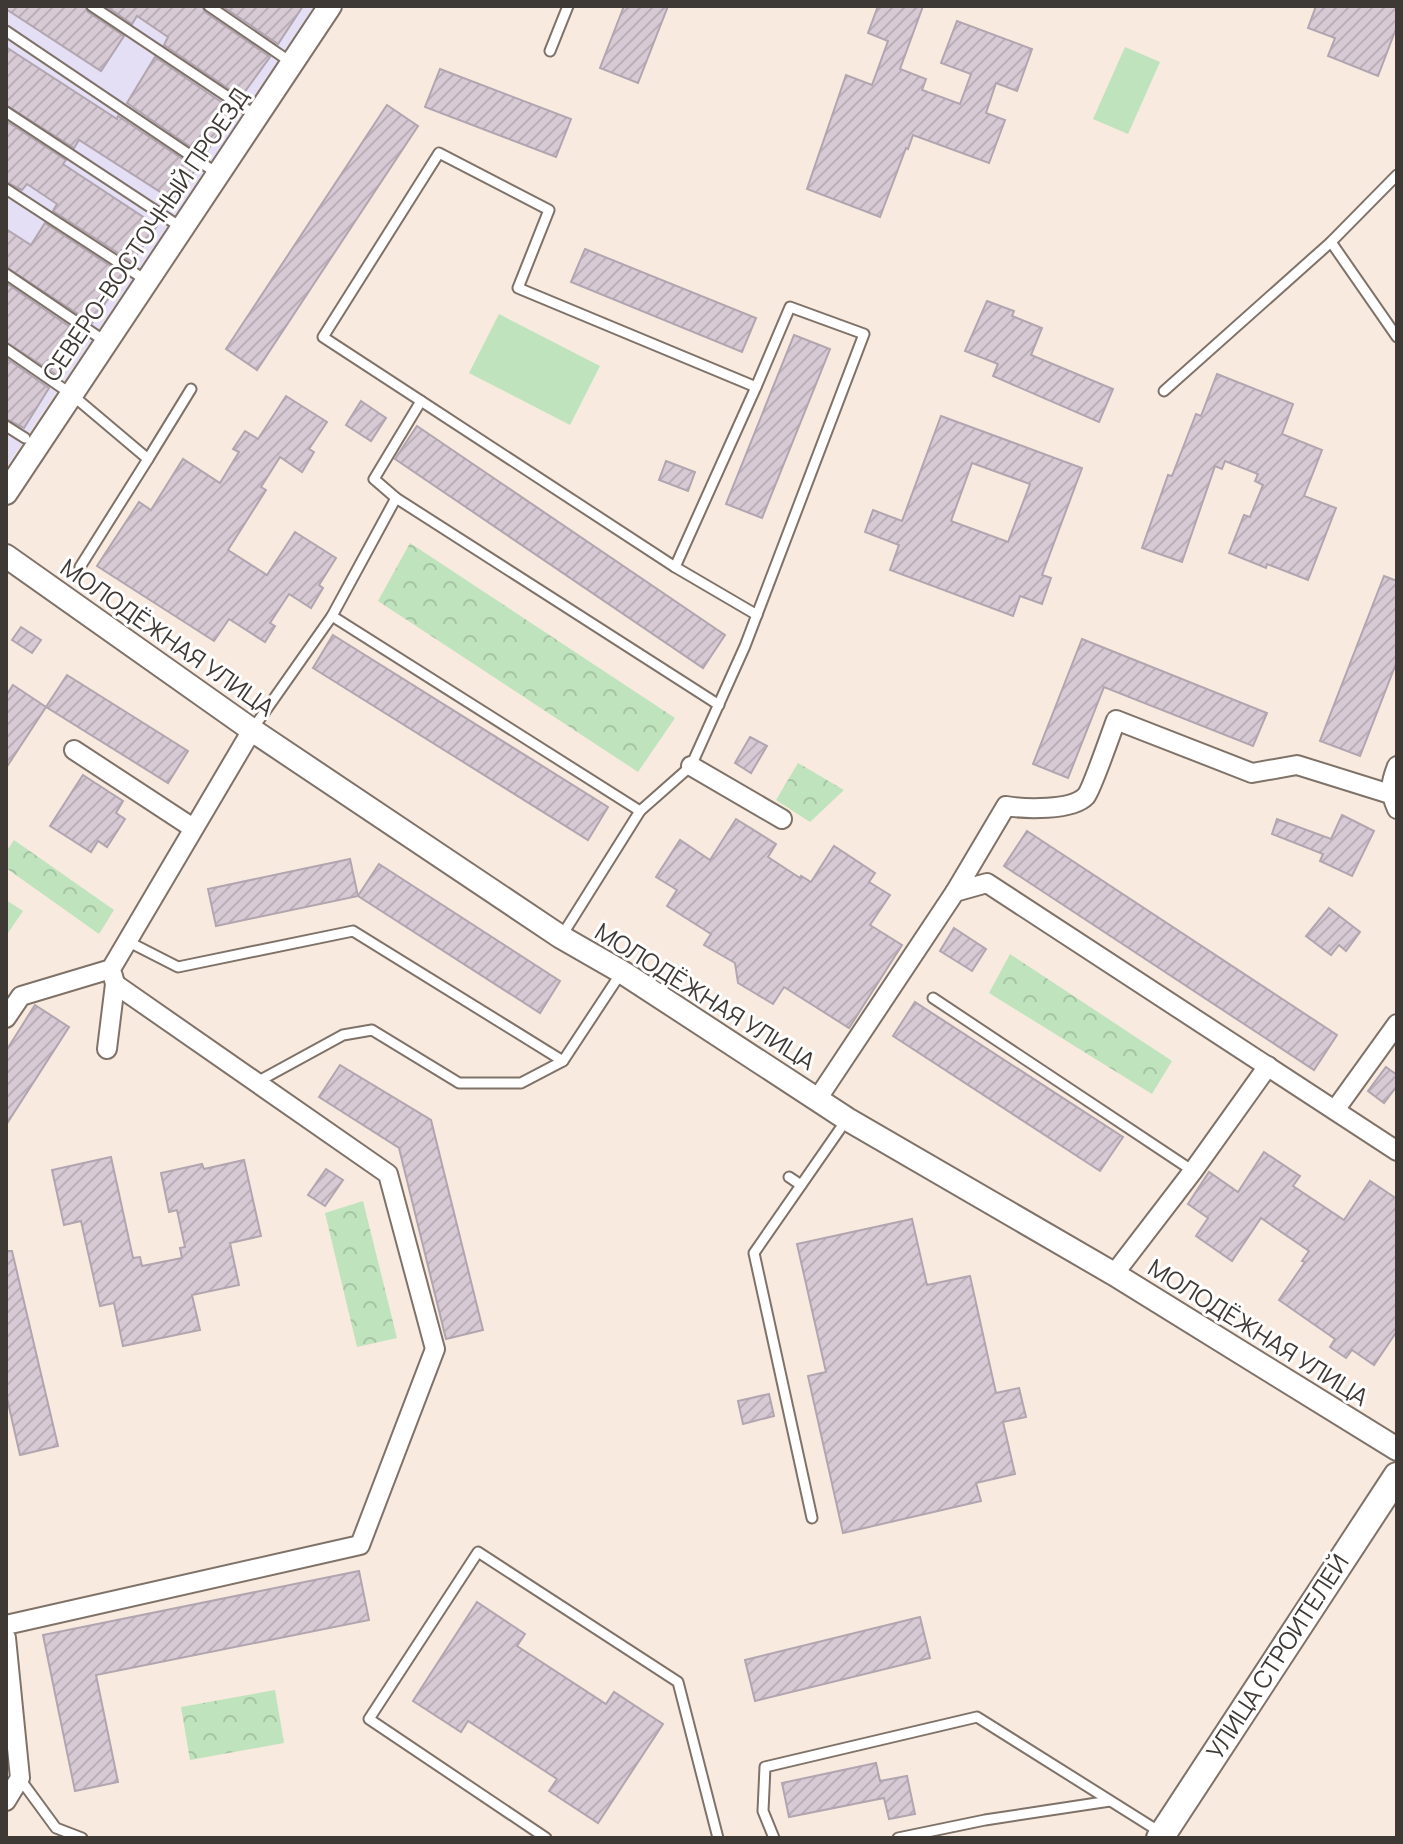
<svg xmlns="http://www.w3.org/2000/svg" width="1403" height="1844" font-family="Manrope,sans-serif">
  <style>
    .industrial { fill: #e5dff5 }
    .green { fill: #bfe3bd }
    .park { fill: url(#park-crowns) }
    .building { fill: url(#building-hatch); stroke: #b1a5b0; stroke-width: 2; fill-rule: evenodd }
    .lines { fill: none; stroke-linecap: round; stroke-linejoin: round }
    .service-casing { stroke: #7f7268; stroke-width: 13 }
    .minor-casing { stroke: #7f7268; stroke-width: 22 }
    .tertiary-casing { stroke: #7f7268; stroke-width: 26 }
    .secondary-casing { stroke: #7f7268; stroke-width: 30 }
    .service { stroke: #fff; stroke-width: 9 }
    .minor { stroke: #fff; stroke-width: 18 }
    .tertiary { stroke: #fff; stroke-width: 22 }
    .secondary { stroke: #fff; stroke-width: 26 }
    .labels { text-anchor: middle; stroke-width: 6; stroke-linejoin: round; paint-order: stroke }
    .street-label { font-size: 24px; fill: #3f3935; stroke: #fff }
  </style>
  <defs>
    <pattern id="park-crowns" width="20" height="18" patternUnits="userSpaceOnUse" patternTransform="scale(2)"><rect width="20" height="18" fill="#bfe3bd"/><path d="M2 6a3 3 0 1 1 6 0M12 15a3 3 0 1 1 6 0" fill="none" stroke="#a5c4a3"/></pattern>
    <pattern id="building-hatch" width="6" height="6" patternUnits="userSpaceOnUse" patternTransform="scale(2)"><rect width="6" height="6" fill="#d7cad5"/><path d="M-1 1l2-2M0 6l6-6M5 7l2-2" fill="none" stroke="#baaeb7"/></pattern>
  </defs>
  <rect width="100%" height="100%" fill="#f8eade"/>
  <path class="industrial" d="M6,6H316L6,468Z"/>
  <g class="green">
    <path d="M1125,47L1160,62L1128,134L1093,119Z"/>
    <path d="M499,314L600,366L570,425L469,373Z"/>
    <path d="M6,900L23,911L6,936Z"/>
  </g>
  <g class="park">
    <path d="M410,543L675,718L638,772L378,601Z"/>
    <path d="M798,763L844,790L810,822L776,800Z"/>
    <path d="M14,840L114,910L99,934L6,868V852Z"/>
    <path d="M1010,954L1172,1061L1152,1094L989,993Z"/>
    <path d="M363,1201L397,1338L357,1347L325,1213Z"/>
    <path d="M275,1690L284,1743L190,1760L181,1707Z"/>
  </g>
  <g class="building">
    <path d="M6,6H85L88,12L124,36L101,71L6,9Z"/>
    <path d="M106,6H202L205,12L270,57L241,97L164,45L168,37L137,16L132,24Z"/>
    <path d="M222,6H303L278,44Z"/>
    <path d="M624,6H668L638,83L600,68Z"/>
    <path d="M878,6H923L900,69L926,79L922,90L960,104L971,74L941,63L957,21L1032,49L1017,91L996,83L986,113L1005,120L989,163L913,135L908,149L906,148L880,217L807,189L846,75L872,85L888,41L868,33Z"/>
    <path d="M1316,6H1397V26L1378,76L1328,56L1335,38L1308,28Z"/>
    <path d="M6,47L117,119L118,116L196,168L176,202L79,140L74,148L6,105Z"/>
    <path d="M155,57L233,110L204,156L127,103Z"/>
    <path d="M440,69L571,119L556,157L425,107Z"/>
    <path d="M387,105L418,126L257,370L226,349Z"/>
    <path d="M6,121L66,160L63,164L157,226L132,262L53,211L57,204L27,184L22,190L6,182Z"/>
    <path d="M45,223L124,275L92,323L6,267V229L31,245Z"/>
    <path d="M585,249L756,318L742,352L571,282Z"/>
    <path d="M6,283L83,336L57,375L6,342Z"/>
    <path d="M987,301L1014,311L1012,316L1042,328L1031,355L1113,389L1099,422L993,376L998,364L965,351Z"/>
    <path d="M794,335L830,349L762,518L726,504Z"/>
    <path d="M6,358L49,388L24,428L6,419Z"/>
    <path d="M1217,374L1293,404L1282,434L1322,450L1304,496L1336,508L1308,580L1267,564L1266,568L1229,553L1244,515L1250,517L1263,485L1255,481L1258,474L1225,461L1222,469L1215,466L1182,562L1142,548L1168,475L1172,476L1196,414L1201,416Z"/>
    <path d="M286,396L327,422L309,449L314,452L302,472L280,457L261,487L266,490L228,550L267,575L295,532L336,558L319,585L323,588L311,608L289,594L270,623L275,626L265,642L229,619L214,641L97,566L139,502L151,510L183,459L220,483L239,452L233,449L245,431L258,439Z"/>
    <path d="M361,401L386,418L371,441L346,425Z"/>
    <path d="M941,416L1082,468L1042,575L1051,578L1042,604L1020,596L1013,616L890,570L899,545L865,532L873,510L902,521ZM972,463L1030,484L1008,542L951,521Z"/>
    <path d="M417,426L725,635L703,668L395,459Z"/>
    <path d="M666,461L695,472L688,491L659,480Z"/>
    <path d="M1384,576L1397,581V661L1360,756L1320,741Z"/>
    <path d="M21,627L41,640L32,653L12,640Z"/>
    <path d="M333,635L608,807L588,840L313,668Z"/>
    <path d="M1082,639L1267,713L1253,746L1104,687L1068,778L1033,764Z"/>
    <path d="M67,675L188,751L168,783L46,707Z"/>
    <path d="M13,685L46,707L6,768V696Z"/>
    <path d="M750,737L767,746L751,773L735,763Z"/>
    <path d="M83,775L123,801L116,813L125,819L107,847L98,841L91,852L50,826Z"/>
    <path d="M1342,815L1374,831L1352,876L1320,861L1323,854L1272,834L1277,819L1331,839Z"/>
    <path d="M736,819L776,844L768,857L800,878L801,876L811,882L834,846L875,873L869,882L890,895L870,925L902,945L849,1028L784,987L773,1004L738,983L735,963L704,945L711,934L667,906L677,890L656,877L680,840L710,860Z"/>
    <path d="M1027,831L1337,1035L1314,1070L1004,866Z"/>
    <path d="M350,859L358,896L216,926L208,889Z"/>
    <path d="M379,864L560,981L540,1013L358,896Z"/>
    <path d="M1329,908L1360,932L1346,951L1339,945L1331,955L1306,936Z"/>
    <path d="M954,928L986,949L972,971L940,951Z"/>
    <path d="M915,1002L1123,1137L1100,1171L893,1036Z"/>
    <path d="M35,1005L69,1027L6,1125V1051Z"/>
    <path d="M340,1065L431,1120L483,1330L446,1339L399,1148L319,1097Z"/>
    <path d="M1386,1067L1397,1075V1086L1384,1103L1368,1091Z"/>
    <path d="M1264,1152L1300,1176L1293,1186L1344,1220L1370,1181L1397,1199V1331L1374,1365L1352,1350L1346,1358L1330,1347L1335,1339L1279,1300L1305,1262L1302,1261L1309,1251L1261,1218L1232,1261L1196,1236L1208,1218L1188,1204L1209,1172L1238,1192Z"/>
    <path d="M111,1157L133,1258L140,1257L142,1266L182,1258L180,1248L185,1247L177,1210L169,1212L161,1173L202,1164L204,1169L244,1160L261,1236L230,1243L239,1285L192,1295L200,1330L123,1346L114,1303L100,1306L81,1221L64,1225L52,1170Z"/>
    <path d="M326,1169L343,1180L325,1206L308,1195Z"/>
    <path d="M912,1219L927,1285L970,1276L996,1393L1019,1388L1026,1417L1003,1422L1015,1474L976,1483L981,1501L843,1533L808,1376L826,1372L797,1244Z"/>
    <path d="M6,1251H12L58,1446L20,1455L6,1394Z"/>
    <path d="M769,1394L774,1416L743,1424L738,1401Z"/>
    <path d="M359,1571L369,1620L96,1675L118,1782L75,1791L43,1635Z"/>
    <path d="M477,1602L525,1634L517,1646L606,1704L614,1692L663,1724L598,1823L549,1791L557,1779L468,1721L461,1732L413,1701Z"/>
    <path d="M920,1617L930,1658L755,1701L745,1660Z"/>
    <path d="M876,1763L880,1781L907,1776L915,1814L889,1819L884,1798L789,1817L782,1783Z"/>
  </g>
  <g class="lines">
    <defs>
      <g id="service">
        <path d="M92,6L255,115"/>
        <path d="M209,6L292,63"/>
        <path d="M6,31L218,174"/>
        <path d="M550,51L568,6"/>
        <path d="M6,112L182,228"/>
        <path d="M6,189L147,281"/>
        <path d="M1331,242L1397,337"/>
        <path d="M6,274L106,342"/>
        <path d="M6,349L71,394L148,459L191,389"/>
        <path d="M1164,391L1331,242L1397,175"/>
        <path d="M421,401L675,567"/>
        <path d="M6,426L25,438"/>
        <path d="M396,498L374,479L421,401L323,337L439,153L549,210L518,288L756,387L675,567L757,615"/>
        <path d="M80,567L148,459"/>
        <path d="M252,730L332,616"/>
        <path d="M640,811L332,616L396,498L719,705"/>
        <path d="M561,937L640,811L691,766L745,646L864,334L790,307L756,387"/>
        <path d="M127,941L178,967L353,931L563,1061L621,973"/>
        <path d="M933,998L1193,1171"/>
        <path d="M257,1082L343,1035L372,1030L459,1083H521L563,1061"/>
        <path d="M789,1177L801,1185"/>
        <path d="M812,1518L754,1253L847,1119"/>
        <path d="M20,1779L56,1828L82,1838"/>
        <path d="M546,1838L369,1719L478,1552L678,1682L718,1838"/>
        <path d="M774,1838L763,1811L765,1767L977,1717L1160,1832"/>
        <path d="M898,1838L985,1820L1110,1801"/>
      </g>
      <g id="minor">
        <path d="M74,750L193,828"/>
        <path d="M691,766L782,819"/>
        <path d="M1397,766C1390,784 1389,791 1397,809"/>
        <path d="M955,892L1006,806C1024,809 1072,811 1086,796C1092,789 1111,733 1116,720L1252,773L1297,765L1390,794"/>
        <path d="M6,1018L21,996L111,969L252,730"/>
        <path d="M107,1049L115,984L113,976"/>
        <path d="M818,1098L955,892L987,883L1397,1151"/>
        <path d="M1335,1110L1397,1024"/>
        <path d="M1114,1274L1193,1171L1268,1066"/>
        <path d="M6,1625L360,1545L435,1349L388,1174L115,984"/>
        <path d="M6,1638L20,1778L6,1801"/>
      </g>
      <g id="tertiary">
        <path d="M6,493L330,6"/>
        <path d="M6,556L252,730L561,937L622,972L847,1119L1114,1274L1397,1449"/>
      </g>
      <path id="secondary" d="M1160,1838L1397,1476"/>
    </defs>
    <use href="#service" class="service-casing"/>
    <use href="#minor" class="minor-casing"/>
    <use href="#tertiary" class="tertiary-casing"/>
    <use href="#secondary" class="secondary-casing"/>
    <use href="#service" class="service"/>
    <use href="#minor" class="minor"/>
    <use href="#tertiary" class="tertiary"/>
    <use href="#secondary" class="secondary"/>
  </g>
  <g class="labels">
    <g class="street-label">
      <text transform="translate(146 235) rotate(-56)" y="8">СЕВЕРО-ВОСТОЧНЫЙ ПРОЕЗД</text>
      <text transform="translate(167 638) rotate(35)" y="8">МОЛОДЁЖНАЯ УЛИЦА</text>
      <text transform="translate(705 997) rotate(32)" y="8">МОЛОДЁЖНАЯ УЛИЦА</text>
      <text transform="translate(1258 1333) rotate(32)" y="8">МОЛОДЁЖНАЯ УЛИЦА</text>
      <text transform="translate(1278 1657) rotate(-57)" y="8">УЛИЦА СТРОИТЕЛЕЙ</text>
    </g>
  </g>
  <rect width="1403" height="1844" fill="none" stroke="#3f3935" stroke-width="16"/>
</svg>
